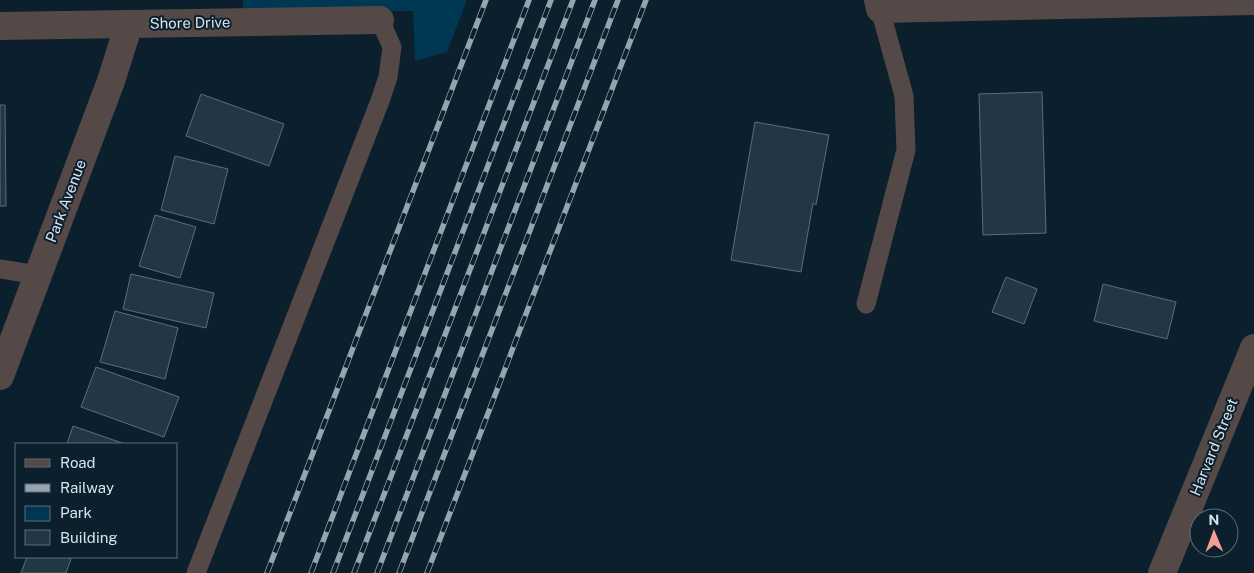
<svg xmlns="http://www.w3.org/2000/svg" width="1254" height="573" font-family="'Public Sans',sans-serif">
  <style>
    .green { fill: #003752 }
    .building { fill: #223643; stroke: #596f7e }
    .lines { fill: none; stroke-linecap: round; stroke-linejoin: round }
    .lane { stroke: #554948; stroke-width: 19 }
    .street { stroke: #554948; stroke-width: 28 }
    .rail-casing { stroke: #95a4ae; stroke-width: 5.5 }
    .rail { stroke: #0b1f2c; stroke-width: 4; stroke-dasharray: 11; stroke-linecap: butt }
    .labels { text-anchor: middle; stroke-width: 4; stroke-linejoin: round; paint-order: stroke }
    .street-label { font-size: 15px; fill: #d7e3ec; stroke: #0b1f2c }
  </style>
  <rect width="100%" height="100%" fill="#0b1f2c"/>
  <path class="green" d="M243,0H467L447,52L415,61L413,11H243Z"/>
  <g class="building">
    <path d="M1042,92L1046,233L983,235L979,94Z"/>
    <path d="M201,94L284,124L269,166L186,136Z"/>
    <path d="M0,105H5L6,206H0Z"/>
    <path d="M755,122L829,135L816,205L813,203L801,272L731,260Z"/>
    <path d="M175,156L228,169L214,224L161,210Z"/>
    <path d="M155,215L196,227L180,278L139,266Z"/>
    <path d="M131,274L214,293L206,328L123,309Z"/>
    <path d="M1006,277L1037,289L1024,324L992,312Z"/>
    <path d="M1103,284L1176,302L1167,339L1094,321Z"/>
    <path d="M115,311L178,328L165,379L100,362Z"/>
    <path d="M96,367L179,397L164,437L81,407Z"/>
    <path d="M73,426L125,444H67Z"/>
    <path d="M27,557H66L71,559L66,573H21Z"/>
  </g>
  <g class="lines">
    <g class="lane">
      <path d="M0,269L38,275"/>
      <path d="M866,304L906,150L904,96L880,9"/>
      <path d="M196,573L380,101L388,77L392,47L380,20"/>
    </g>
    <g class="street">
      <path d="M878,0L880,9L1254,1"/>
      <path d="M0,26L380,20"/>
      <path d="M0,376L111,81L129,24"/>
      <path d="M1162,573L1254,348"/>
    </g>
    <defs>
      <g id="rail">
        <path d="M267,573L486,0"/>
        <path d="M311,573L529,0"/>
        <path d="M333,573L551,0"/>
        <path d="M354,573L573,0"/>
        <path d="M377,573L595,0"/>
        <path d="M399,573L618,0"/>
        <path d="M427,573L646,0"/>
      </g>
    </defs>
    <use href="#rail" class="rail-casing"/>
    <use href="#rail" class="rail"/>
  </g>
  <g class="labels">
    <g class="street-label">
      <text transform="translate(190 23) rotate(-1)" y="5">Shore Drive</text>
      <text transform="translate(66 201) rotate(-69)" y="5">Park Avenue</text>
      <text transform="translate(1214 447) rotate(-68)" y="5">Harvard Street</text>
    </g>
  </g>
  <rect x="15" y="443" width="162" height="115" fill="#0b1f2c" stroke="#5d6d79"/>
  <rect x="25" y="459" width="25" height="8" fill="#554948" stroke="#5d6d79"/>
  <text x="60" y="468" font-size="15" fill="#d7e3ec">Road</text>
  <rect x="25" y="484" width="25" height="8" fill="#95a4ae" stroke="#5d6d79"/>
  <text x="60" y="493" font-size="15" fill="#d7e3ec">Railway</text>
  <rect x="25" y="506" width="25" height="15" fill="#003752" stroke="#5d6d79"/>
  <text x="60" y="518" font-size="15" fill="#d7e3ec">Park</text>
  <rect x="25" y="530" width="25" height="15" fill="#223643" stroke="#5d6d79"/>
  <text x="60" y="543" font-size="15" fill="#d7e3ec">Building</text>
  <g transform="translate(1214 533) rotate(359)"><circle r="24" fill="#0b1f2c" stroke="#5d6d79"/>
  <path d="M0-4L9 19L0 12L-9 19Z" fill="#f59c94"/>
  <text y="-8" font-size="14" font-weight="bold" text-anchor="middle" fill="#d7e3ec">N</text>
  </g>
</svg>
